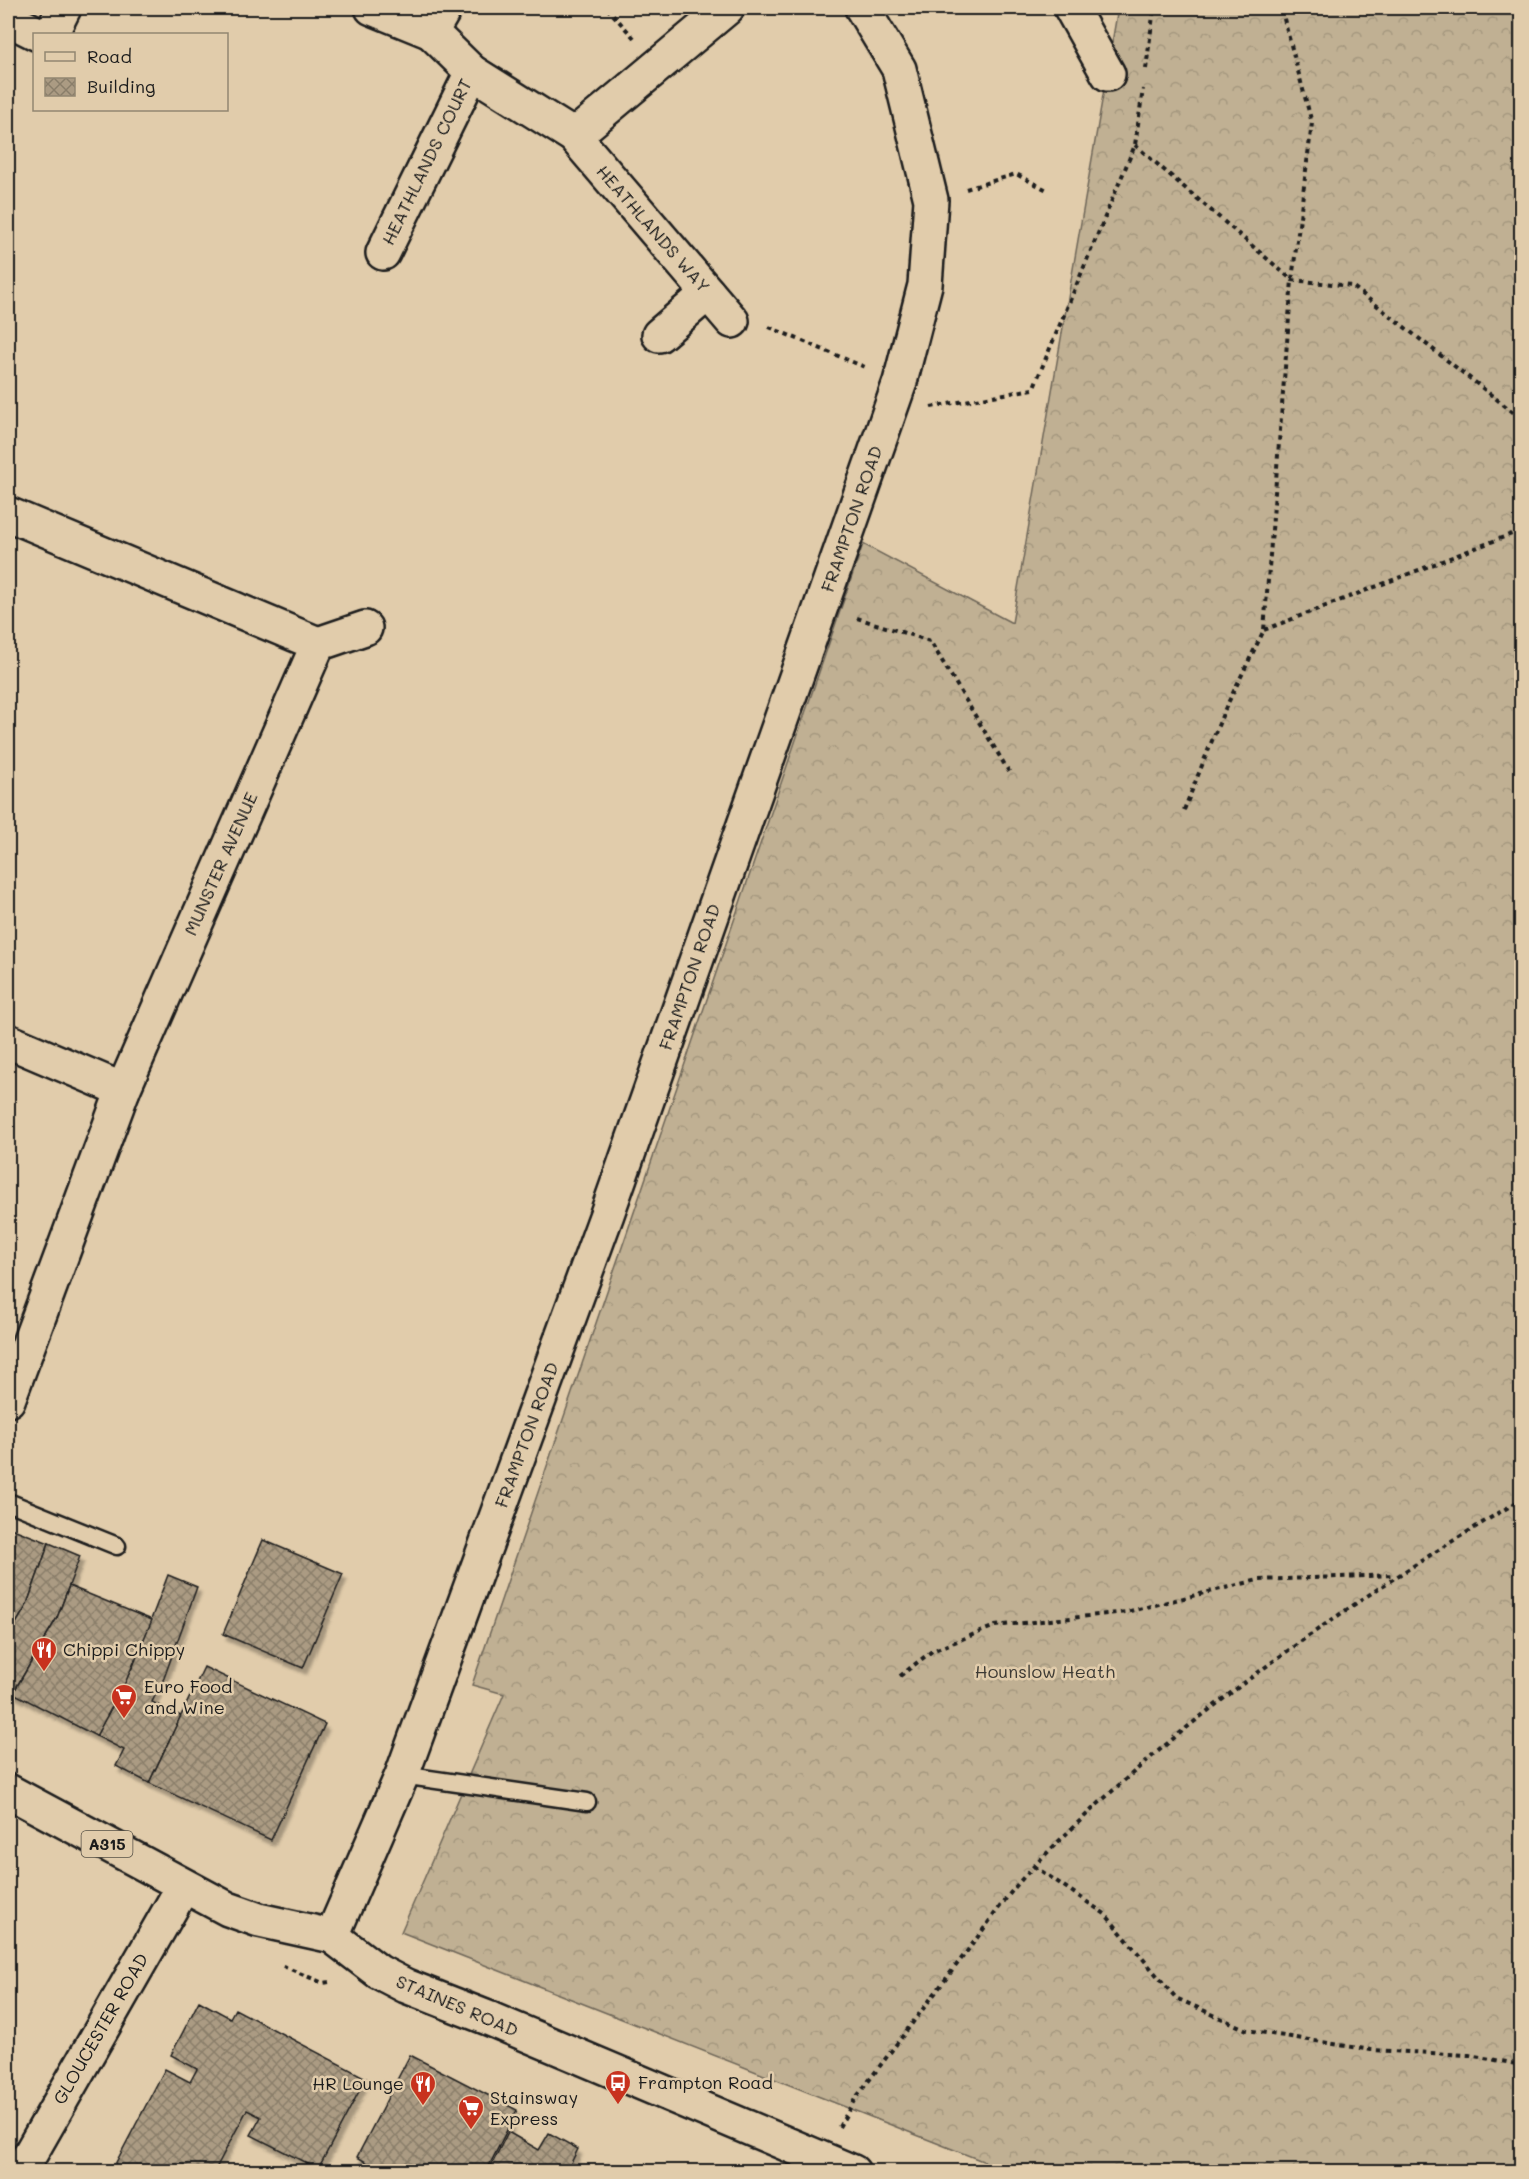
<svg xmlns="http://www.w3.org/2000/svg" width="1529" height="2179" font-family="Mali,sans-serif">
  <style>
    .forest { fill: url(#forest-crowns); stroke: #6e6658; stroke-width: 1.5 }
    .building { fill: url(#building-cross-hatch); stroke: #1c1c1c; stroke-width: 1.5; filter: url(#shadow) }
    .lines { fill: none; stroke-linecap: round; stroke-linejoin: round }
    .service-casing { stroke: #1c1c1c; stroke-width: 21 }
    .minor-casing { stroke: #1c1c1c; stroke-width: 38 }
    .primary-casing { stroke: #1c1c1c; stroke-width: 38 }
    .path { stroke: #1c1c1c; stroke-width: 4; stroke-dasharray: 4.5 4.5; stroke-linecap: butt }
    .service { stroke: #e1ccab; stroke-width: 16 }
    .minor { stroke: #e1ccab; stroke-width: 33 }
    .primary { stroke: #e1ccab; stroke-width: 33 }
    .labels { text-anchor: middle; stroke-width: 5; stroke-linejoin: round; paint-order: stroke }
    .shield { fill: #e1ccab; stroke: #575147; stroke-width: 1.5 }
    .shield-label { font-size: 16px; font-weight: bold; fill: #1c1c1c }
    .street-label { font-size: 18px; fill: #1c1c1c; stroke: #e1ccab }
    .poi-label { font-size: 18px; fill: #1c1c1c; stroke: #e1ccab; text-anchor: start }
    .park-label { font-size: 18px; fill: #3d3a34; stroke: #e1ccab }
  </style>
  <defs>
    <pattern id="forest-crowns" width="20" height="18" patternUnits="userSpaceOnUse" patternTransform="scale(1.5)"><rect width="20" height="18" fill="#c0b093"/><path d="M2 6a3 3 0 1 1 6 0M12 15a3 3 0 1 1 6 0" fill="none" stroke="#a4977e"/></pattern>
    <pattern id="building-cross-hatch" width="8" height="8" patternUnits="userSpaceOnUse" patternTransform="scale(1.5)"><rect width="8" height="8" fill="#ab9b83"/><path d="M0 0l8 8M0 8l8-8" fill="none" stroke="#8a7e6a"/></pattern>
    <filter id="shadow"><feDropShadow dx="3.5" dy="6" stdDeviation="1.5" flood-color="#0004"/></filter>
  </defs>
  <rect width="100%" height="100%" fill="#e1ccab"/>
  <filter id="ink" filterUnits="userSpaceOnUse"><feTurbulence type="fractalNoise" baseFrequency=".0167" numOctaves="2"/><feDisplacementMap in="SourceGraphic" scale="12" xChannelSelector="R" yChannelSelector="G"/><feConvolveMatrix kernelMatrix="1 2 1 2 8 2 1 2 1" color-interpolation-filters="sRGB"/></filter>
  <g filter="url(#ink)">
    <path class="forest" d="M1118,8H1521V2171H1008L401,1932L504,1694L472,1685L863,544L1012,623Z"/>
    <g class="building">
      <path d="M8,1527L49,1543L26,1607L8,1637Z"/>
      <path d="M263,1540L343,1574L303,1668L223,1634Z"/>
      <path d="M49,1543L80,1556L57,1618L13,1693L8,1690V1637L26,1607Z"/>
      <path d="M168,1575L197,1587L164,1678L152,1702L181,1716L149,1783L116,1766L124,1750L96,1736L134,1664Z"/>
      <path d="M69,1586L152,1620L126,1681L96,1736L13,1693L57,1618Z"/>
      <path d="M204,1667L325,1724L271,1840L149,1783Z"/>
      <path d="M199,2001L230,2018L235,2009L366,2078L318,2169L251,2135L261,2117L247,2110L214,2172H111L165,2069L190,2082L197,2069L171,2055Z"/>
      <path d="M410,2055L517,2110L486,2172H384L357,2157Z"/>
      <path d="M508,2132L539,2150L549,2133L578,2149L571,2163L587,2172H488Z"/>
    </g>
    <g class="lines">
      <defs>
        <g id="service">
          <path d="M8,1502L117,1546"/>
          <path d="M402,1775L587,1802"/>
        </g>
        <g id="minor">
          <path d="M372,8L431,32"/>
          <path d="M445,8L431,32L472,72L574,136L732,321"/>
          <path d="M1071,8L1108,74"/>
          <path d="M8,19L38,34"/>
          <path d="M51,34L64,8"/>
          <path d="M574,136L727,8"/>
          <path d="M383,253L472,72"/>
          <path d="M659,335L708,293"/>
          <path d="M8,514L318,644L123,1090L8,1400"/>
          <path d="M318,644L365,628"/>
          <path d="M8,1041L123,1090"/>
          <path d="M332,1936L402,1775L502,1501L607,1214L900,382L925,285L931,200L899,69L862,8"/>
          <path d="M20,2172L183,1887"/>
        </g>
        <path id="primary" d="M8,1791L228,1909L259,1920L332,1936L379,1972L406,1986L488,2018L853,2172"/>
      </defs>
      <use href="#service" class="service-casing"/>
      <use href="#minor" class="minor-casing"/>
      <use href="#primary" class="primary-casing"/>
      <g class="path">
        <path d="M607,8L634,38"/>
        <path d="M1146,69L1154,8"/>
        <path d="M1135,145L1292,280L1352,286L1522,419"/>
        <path d="M966,189L1016,174L1049,191"/>
        <path d="M769,327L867,368"/>
        <path d="M931,407L1033,389L1135,145L1143,89"/>
        <path d="M857,618L930,641L1011,775"/>
        <path d="M1264,630L1522,530"/>
        <path d="M1184,810L1224,711L1264,630L1292,280L1312,123L1281,8"/>
        <path d="M900,1676L932,1651L995,1626L1126,1612L1258,1580L1394,1575"/>
        <path d="M1034,1866L1105,1914L1176,1998L1247,2030L1371,2050L1469,2055L1522,2065"/>
        <path d="M283,1966L323,1983L329,1982"/>
        <path d="M839,2127L855,2099C892,2050 928,2002 965,1954C988,1924 1009,1891 1036,1864C1178,1719 1347,1603 1522,1499"/>
      </g>
      <use href="#service" class="service"/>
      <use href="#minor" class="minor"/>
      <use href="#primary" class="primary"/>
    </g>
  </g>
  <defs>
    <symbol id="restaurant-pin" viewBox="-11 -11 22 30"><path d="M0 17L-7.5 6A9.5 9.5 0 1 1 7.5 6Z" fill="#c8321e" stroke="#e1ccab"/><path d="M-5-6h1v4h1v-4h1v4h1v-4h1v5L-1.5 .5V6h-2V.5L-5-1ZM5-6V6H3V1.5H1.5Q1.5-4 5-6Z" fill="#fff"/></symbol>
    <symbol id="supermarket-pin" viewBox="-11 -11 22 30"><path d="M0 17L-7.5 6A9.5 9.5 0 1 1 7.5 6Z" fill="#c8321e" stroke="#e1ccab"/><path d="M-6-5.5h2.5l.6 2H6L4.5 2H-2.5L-4.4-4H-6ZM-1.5 3.2a1.3 1.3 0 1 0 .1 0ZM3 3.2a1.3 1.3 0 1 0 .1 0Z" fill="#fff"/></symbol>
    <symbol id="bus-pin" viewBox="-11 -11 22 30"><path d="M0 17L-7.5 6A9.5 9.5 0 1 1 7.5 6Z" fill="#c8321e" stroke="#e1ccab"/><path d="M-5-6H5V4H4V6H2V4H-2V6H-4V4H-5ZM-3.5-4V0h7V-4ZM-3.5 1.2v1.5H-2V1.2ZM2 1.2v1.5H3.5V1.2Z" fill="#fff"/></symbol>
  </defs>
  <g fill-rule="evenodd">
    <use href="#restaurant-pin" x="29" y="1635" width="30" height="40"/>
    <use href="#supermarket-pin" x="109" y="1682" width="30" height="40"/>
    <use href="#bus-pin" x="603" y="2068" width="30" height="40"/>
    <use href="#restaurant-pin" x="408" y="2069" width="30" height="40"/>
    <use href="#supermarket-pin" x="456" y="2093" width="30" height="40"/>
  </g>
  <g class="labels">
    <rect class="shield" x="81.5" y="1831" width="51" height="26" rx="4.5"/>
    <g class="shield-label">
      <text x="107" y="1850">A315</text>
    </g>
    <g class="street-label">
      <text transform="translate(427 162) rotate(-64)" y="6">HEATHLANDS COURT</text>
      <text transform="translate(653 229) rotate(49)" y="6">HEATHLANDS WAY</text>
      <text transform="translate(852 519) rotate(-71)" y="6">FRAMPTON ROAD</text>
      <text transform="translate(221 864) rotate(-66)" y="6">MUNSTER AVENUE</text>
      <text transform="translate(690 977) rotate(-71)" y="6">FRAMPTON ROAD</text>
      <text transform="translate(527 1435) rotate(-70)" y="6">FRAMPTON ROAD</text>
      <text transform="translate(457 2006) rotate(23)" y="6">STAINES ROAD</text>
      <text transform="translate(101 2029) rotate(-60)" y="6">GLOUCESTER ROAD</text>
    </g>
    <g class="poi-label">
      <text x="63" y="1656">Chippi Chippy</text>
      <text x="144" y="1693">Euro Food<tspan x="144" dy="21">and Wine</tspan></text>
      <text x="638" y="2089">Frampton Road</text>
      <text x="404" y="2090" text-anchor="end">HR Lounge</text>
      <text x="490" y="2104">Stainsway<tspan x="490" dy="21">Express</tspan></text>
    </g>
    <g class="park-label">
      <text x="1045" y="1678">Hounslow Heath</text>
    </g>
  </g>
  <rect width="1529" height="2179" fill="none" stroke="#e1ccab" stroke-width="30"/>
  <rect x="15" y="15" width="1499" height="2149" fill="none" stroke="#1c1c1c" stroke-width="2" filter="url(#ink)"/>
  <rect x="33" y="33" width="195" height="78" fill="#e1ccab" stroke="#928672" stroke-width="1.5"/>
  <rect x="45" y="52" width="30" height="9" fill="#e1ccab" stroke="#928672" stroke-width="1.5"/>
  <text x="87" y="63" font-size="18" fill="#1c1c1c">Road</text>
  <rect x="45" y="78" width="30" height="18" fill="url(#building-cross-hatch)" stroke="#928672" stroke-width="1.5"/>
  <text x="87" y="93" font-size="18" fill="#1c1c1c">Building</text>
</svg>
